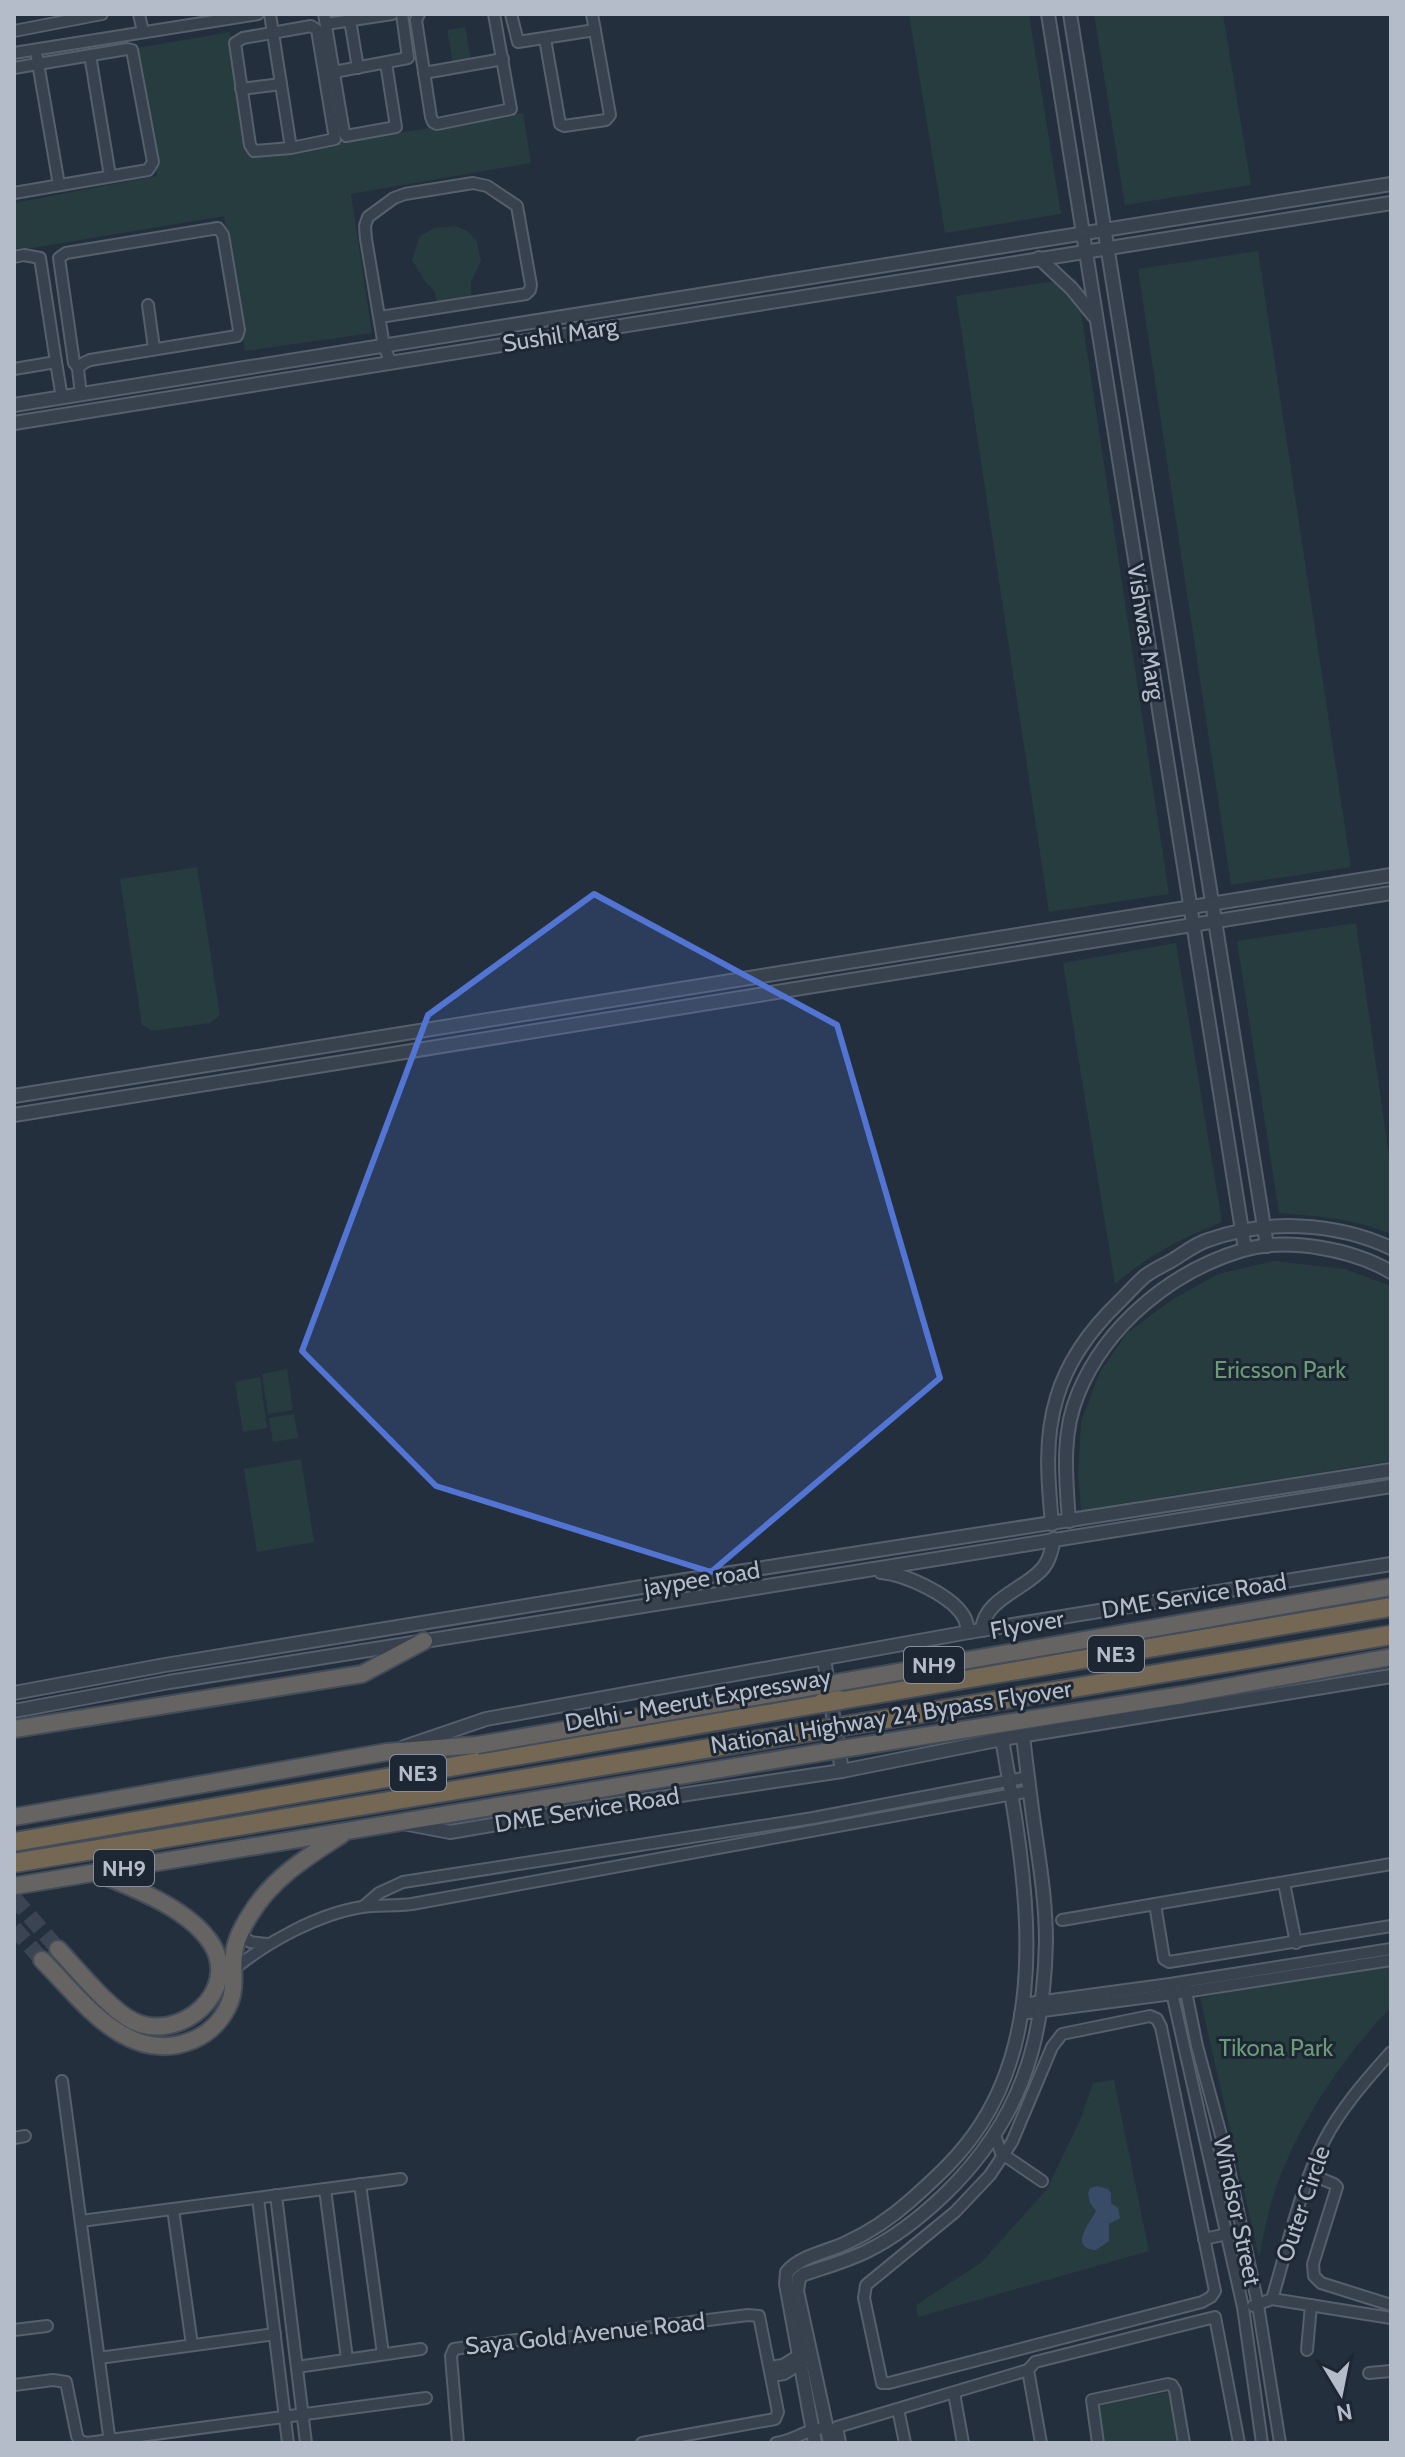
<svg xmlns="http://www.w3.org/2000/svg" width="1405" height="2457" font-family="Cabin,sans-serif">
  <style>
    .green { fill: #263c3f }
    .water { fill: #394c67 }
    .lines { fill: none; stroke-linecap: round; stroke-linejoin: round }
    .trunk-tunnel { stroke: #3a4453; stroke-width: 16; stroke-dasharray: 16 8; stroke-linecap: butt }
    .minor-casing { stroke: #565f6c; stroke-width: 14 }
    .tertiary-casing { stroke: #565f6c; stroke-width: 16 }
    .trunk-casing { stroke: #434c59; stroke-width: 20 }
    .motorway-casing { stroke: #434c59; stroke-width: 22 }
    .minor { stroke: #38414e; stroke-width: 10 }
    .tertiary { stroke: #38414e; stroke-width: 12 }
    .trunk { stroke: #656462; stroke-width: 16 }
    .motorway { stroke: #746855; stroke-width: 18 }
    .trunk-bridge-casing { stroke: #434c59; stroke-width: 20; stroke-linecap: butt }
    .motorway-bridge-casing { stroke: #434c59; stroke-width: 22; stroke-linecap: butt }
    .trunk-bridge { stroke: #656462; stroke-width: 16 }
    .motorway-bridge { stroke: #746855; stroke-width: 18 }
    .marked { fill: #5274d3; fill-opacity: 0.2; stroke: #5274d3; stroke-width: 6; stroke-linejoin: round }
    .labels { text-anchor: middle; stroke-width: 6; stroke-linejoin: round; paint-order: stroke }
    .shield { fill: #1d2633; stroke: #878f9c; stroke-width: 2 }
    .shield-label { font-size: 22px; font-weight: bold; fill: #b4bcc9 }
    .street-label { font-size: 24px; fill: #b4bcc9; stroke: #1d2633 }
    .park-label { font-size: 24px; fill: #6b9a76; stroke: #1d2633 }
  </style>
  <rect width="100%" height="100%" fill="#242f3e"/>
  <g class="green">
    <path d="M909,14H1029L1061,214L945,233Z"/>
    <path d="M1094,14H1223L1251,185L1125,205Z"/>
    <path d="M465,27L471,59L453,63L447,30Z"/>
    <path d="M230,32L250,157L523,113L531,163L351,194L372,333L245,351L224,216L14,251V203L157,176L137,48Z"/>
    <path d="M456,226L467,231L476,239L481,261L471,282V299L438,305L434,290L426,283L412,260L420,236L435,228Z"/>
    <path d="M1258,251L1351,867L1231,885L1138,269Z"/>
    <path d="M1076,278L1169,894L1049,912L956,296Z"/>
    <path d="M197,867L220,1015L210,1023L153,1031L142,1025L120,879Z"/>
    <path d="M1356,923L1391,1171V1234C1355,1219 1318,1216 1279,1213L1237,941Z"/>
    <path d="M1176,943L1222,1222C1180,1239 1150,1254 1115,1284L1063,963Z"/>
    <path d="M1274,1261L1345,1269L1391,1286V1461L1081,1510L1078,1473L1081,1422L1100,1372L1127,1333L1173,1299L1218,1274Z"/>
    <path d="M287,1369L293,1410L268,1414L262,1374Z"/>
    <path d="M260,1377L267,1428L243,1432L235,1382Z"/>
    <path d="M294,1414L298,1438L273,1442L269,1418Z"/>
    <path d="M301,1459L314,1542L257,1552L244,1469Z"/>
    <path d="M1391,1961V2007C1347,2054 1309,2107 1284,2167C1271,2196 1265,2227 1259,2257L1200,1998Z"/>
    <path d="M1114,2080L1149,2251L918,2317L916,2305L982,2262L1047,2189L1081,2118L1093,2083Z"/>
    <path d="M1170,2392L1179,2443H1100L1094,2405Z"/>
  </g>
  <path class="water" d="M1097,2186L1108,2189L1111,2193V2203L1118,2208L1120,2218L1109,2224V2241L1096,2250C1068,2248 1090,2223 1096,2211L1090,2203L1088,2193L1090,2188Z"/>
  <g class="lines">
    <g class="trunk-tunnel">
      <path d="M14,1898L58,1949"/>
      <path d="M14,1928L42,1960"/>
    </g>
    <defs>
      <g id="minor">
        <path d="M139,14L143,32"/>
        <path d="M270,14L291,148"/>
        <path d="M324,14L344,133L346,136L396,127L386,63"/>
        <path d="M419,14L416,20L431,117L433,122L437,124L511,109L494,14"/>
        <path d="M511,14L518,42L595,30"/>
        <path d="M350,20L358,68"/>
        <path d="M326,24L392,14"/>
        <path d="M311,26L317,30L335,139L291,148L254,151L250,145L235,43L243,38Z"/>
        <path d="M14,31L102,14"/>
        <path d="M545,39L560,124L564,126L606,120L610,115L592,14"/>
        <path d="M14,53L258,14"/>
        <path d="M90,55L110,176"/>
        <path d="M37,57L59,185"/>
        <path d="M14,68L127,49L132,50L153,162L148,170L14,193"/>
        <path d="M334,72L408,58L402,14"/>
        <path d="M424,73L503,59"/>
        <path d="M241,89L281,84"/>
        <path d="M14,257L24,255L40,258L56,362L14,369"/>
        <path d="M148,305L154,348"/>
        <path d="M380,317L526,294L530,290L531,285L517,206L487,186L473,183L405,194L394,198L368,217L365,226L366,239L384,346L391,363"/>
        <path d="M56,362L62,398"/>
        <path d="M78,368L74,363L59,258L66,253L218,228L223,235L239,330L237,336L90,360C84,363 81,363 78,369L81,395"/>
        <path d="M1284,1883L1296,1943"/>
        <path d="M1155,1904L1391,1864"/>
        <path d="M364,1906L379,1893L403,1882L813,1818L1028,1777"/>
        <path d="M1062,1920L1155,1904L1164,1959L1169,1962L1391,1926"/>
        <path d="M240,1933L250,1942L267,1944"/>
        <path d="M233,1970C267,1942 318,1914 362,1907C376,1905 397,1906 412,1904L1030,1791"/>
        <path d="M1184,1982L1197,2046L1225,2150L1258,2305L1280,2443"/>
        <path d="M1170,1984L1243,2307L1262,2443"/>
        <path d="M1022,2004L1170,1984L1391,1949"/>
        <path d="M1020,2014L1172,1994L1391,1960"/>
        <path d="M1150,2016L1157,2019L1161,2027L1215,2291L1211,2297L1202,2302L889,2383H882L864,2298L866,2285L955,2212L990,2175L1012,2142L1052,2047L1062,2034Z"/>
        <path d="M62,2081L110,2443"/>
        <path d="M995,2135L1001,2153L1042,2181"/>
        <path d="M14,2138L25,2136"/>
        <path d="M1310,2174L1334,2184L1337,2187L1313,2264L1314,2276L1321,2283L1391,2305"/>
        <path d="M360,2184L383,2354"/>
        <path d="M325,2189L347,2359"/>
        <path d="M276,2195L306,2443"/>
        <path d="M258,2198L288,2443"/>
        <path d="M173,2209L192,2345"/>
        <path d="M81,2221L401,2179"/>
        <path d="M1204,2239L1227,2234"/>
        <path d="M1272,2299L1391,2318"/>
        <path d="M1253,2306L1272,2299C1288,2246 1299,2191 1324,2141C1341,2108 1367,2079 1391,2052"/>
        <path d="M14,2330L47,2326"/>
        <path d="M1307,2350L1311,2305"/>
        <path d="M99,2358L275,2334"/>
        <path d="M297,2367L421,2349"/>
        <path d="M770,2367L783,2365L799,2355"/>
        <path d="M1369,2373L1391,2371"/>
        <path d="M772,2376L784,2374L800,2364"/>
        <path d="M14,2385L53,2380L66,2382L77,2436L80,2441L87,2443"/>
        <path d="M954,2393L963,2443"/>
        <path d="M898,2409L905,2443"/>
        <path d="M87,2443L426,2398"/>
        <path d="M458,2443L451,2356L454,2349L516,2340L532,2342L748,2315L759,2316L778,2412L775,2419L642,2443"/>
        <path d="M776,2443C793,2441 803,2431 819,2429"/>
        <path d="M840,2443L837,2427L1028,2370"/>
        <path d="M1041,2443L1028,2370L1035,2362L1215,2317L1239,2443"/>
        <path d="M1098,2443L1092,2400L1168,2384L1172,2385L1175,2390L1184,2443"/>
      </g>
      <g id="tertiary">
        <path d="M1048,14L1245,1249"/>
        <path d="M1070,14L1267,1246"/>
        <path d="M1039,258L1072,289L1094,316"/>
        <path d="M14,405L1391,184"/>
        <path d="M14,423L1391,203"/>
        <path d="M14,1096L1391,875"/>
        <path d="M14,1115L1391,893"/>
        <path d="M1069,1521C1066,1479 1061,1434 1078,1394C1106,1325 1172,1271 1243,1250C1287,1237 1352,1249 1391,1272"/>
        <path d="M1052,1524C1048,1481 1044,1439 1057,1397C1068,1360 1092,1328 1119,1302C1128,1293 1136,1284 1145,1276C1153,1270 1162,1266 1171,1261C1183,1254 1195,1244 1208,1240C1266,1219 1335,1222 1391,1248"/>
        <path d="M881,1572C905,1574 954,1596 965,1619C966,1620 968,1631 969,1632"/>
        <path d="M982,1630C984,1601 1019,1591 1038,1573C1049,1564 1051,1552 1054,1539"/>
        <path d="M824,1659L842,1771"/>
        <path d="M14,1693L165,1665L666,1583L1391,1470"/>
        <path d="M14,1711L169,1682L1391,1486"/>
        <path d="M404,1747L486,1719L969,1632L1391,1564"/>
        <path d="M408,1824L450,1832L580,1810L842,1771L1002,1739L1391,1676"/>
        <path d="M815,2443L786,2284L787,2272C800,2256 827,2252 846,2243C870,2232 892,2217 911,2200C937,2177 962,2154 981,2124C1053,2013 1023,1862 1002,1739"/>
        <path d="M830,2443L797,2291L799,2278L804,2274C825,2267 847,2261 867,2251C896,2237 922,2216 945,2194C1020,2121 1044,2044 1046,1941C1046,1907 1041,1872 1036,1838C1031,1804 1027,1770 1023,1736"/>
      </g>
      <g id="trunk">
        <path d="M14,1729L362,1674L424,1641"/>
        <path d="M848,1748L1183,1695L1391,1657"/>
        <path d="M14,1817L387,1752L477,1745"/>
        <path d="M14,1886L830,1751"/>
        <path d="M58,1949C77,1969 110,2010 133,2021C179,2044 242,1991 211,1943C188,1908 133,1888 97,1873"/>
        <path d="M42,1960C83,2001 128,2067 193,2040C210,2033 223,2019 230,2002C236,1987 232,1970 234,1954C235,1940 243,1926 250,1915C272,1878 307,1857 341,1835"/>
      </g>
      <g id="motorway">
        <path d="M840,1700L1391,1607"/>
        <path d="M844,1726L1391,1635"/>
        <path d="M14,1842L822,1703"/>
        <path d="M14,1863L826,1729"/>
      </g>
    </defs>
    <use href="#minor" class="minor-casing"/>
    <use href="#tertiary" class="tertiary-casing"/>
    <use href="#trunk" class="trunk-casing"/>
    <use href="#motorway" class="motorway-casing"/>
    <use href="#minor" class="minor"/>
    <use href="#tertiary" class="tertiary"/>
    <use href="#trunk" class="trunk"/>
    <use href="#motorway" class="motorway"/>
    <defs>
      <g id="trunk-bridge">
        <path d="M477,1745L1391,1587"/>
        <path d="M830,1751L848,1748"/>
      </g>
      <g id="motorway-bridge">
        <path d="M822,1703L840,1700"/>
        <path d="M826,1729L844,1726"/>
      </g>
    </defs>
    <use href="#trunk-bridge" class="trunk-bridge-casing"/>
    <use href="#motorway-bridge" class="motorway-bridge-casing"/>
    <use href="#trunk-bridge" class="trunk-bridge"/>
    <use href="#motorway-bridge" class="motorway-bridge"/>
  </g>
  <path class="marked" d="M594,894L837,1025L940,1378L711,1572L436,1486L302,1351L428,1015Z"/>
  <g class="labels">
    <g class="shield">
      <rect x="1088" y="1636" width="56" height="36" rx="6"/>
      <rect x="904" y="1647" width="60" height="36" rx="6"/>
      <rect x="390" y="1755" width="56" height="36" rx="6"/>
      <rect x="94" y="1850" width="60" height="36" rx="6"/>
    </g>
    <g class="shield-label">
      <text x="1116" y="1662">NE3</text>
      <text x="934" y="1673">NH9</text>
      <text x="418" y="1781">NE3</text>
      <text x="124" y="1876">NH9</text>
    </g>
    <g class="street-label">
      <text transform="translate(560 335) rotate(-9)" y="8">Sushil Marg</text>
      <text transform="translate(1146 632) rotate(81)" y="8">Vishwas Marg</text>
      <text transform="translate(702 1579) rotate(-9)" y="8">jaypee road</text>
      <text transform="translate(1194 1596) rotate(-9)" y="8">DME Service Road</text>
      <text transform="translate(1027 1625) rotate(-10)" y="8">Flyover</text>
      <text transform="translate(698 1700) rotate(-10)" y="8">Delhi - Meerut Expressway</text>
      <text transform="translate(891 1717) rotate(-9)" y="8">National Highway 24 Bypass Flyover</text>
      <text transform="translate(587 1810) rotate(-9)" y="8">DME Service Road</text>
      <text transform="translate(1303 2204) rotate(-71)" y="8">Outer Circle</text>
      <text transform="translate(1237 2211) rotate(78)" y="8">Windsor Street</text>
      <text transform="translate(585 2334) rotate(-6)" y="8">Saya Gold Avenue Road</text>
    </g>
    <g class="park-label">
      <text x="1280" y="1378">Ericsson Park</text>
      <text x="1276" y="2056">Tikona Park</text>
    </g>
  </g>
  <rect width="1405" height="2457" fill="none" stroke="#b4bcc9" stroke-width="32"/>
  <g transform="translate(1341 2393) rotate(170)" stroke="#1d2633" stroke-width="6" paint-order="stroke">
  <path d="M0-6L14 30L0 20L-14 30Z" fill="#b4bcc9"/>
  <text y="-12" font-size="22" font-weight="bold" text-anchor="middle" fill="#b4bcc9">N</text>
  </g>
</svg>
